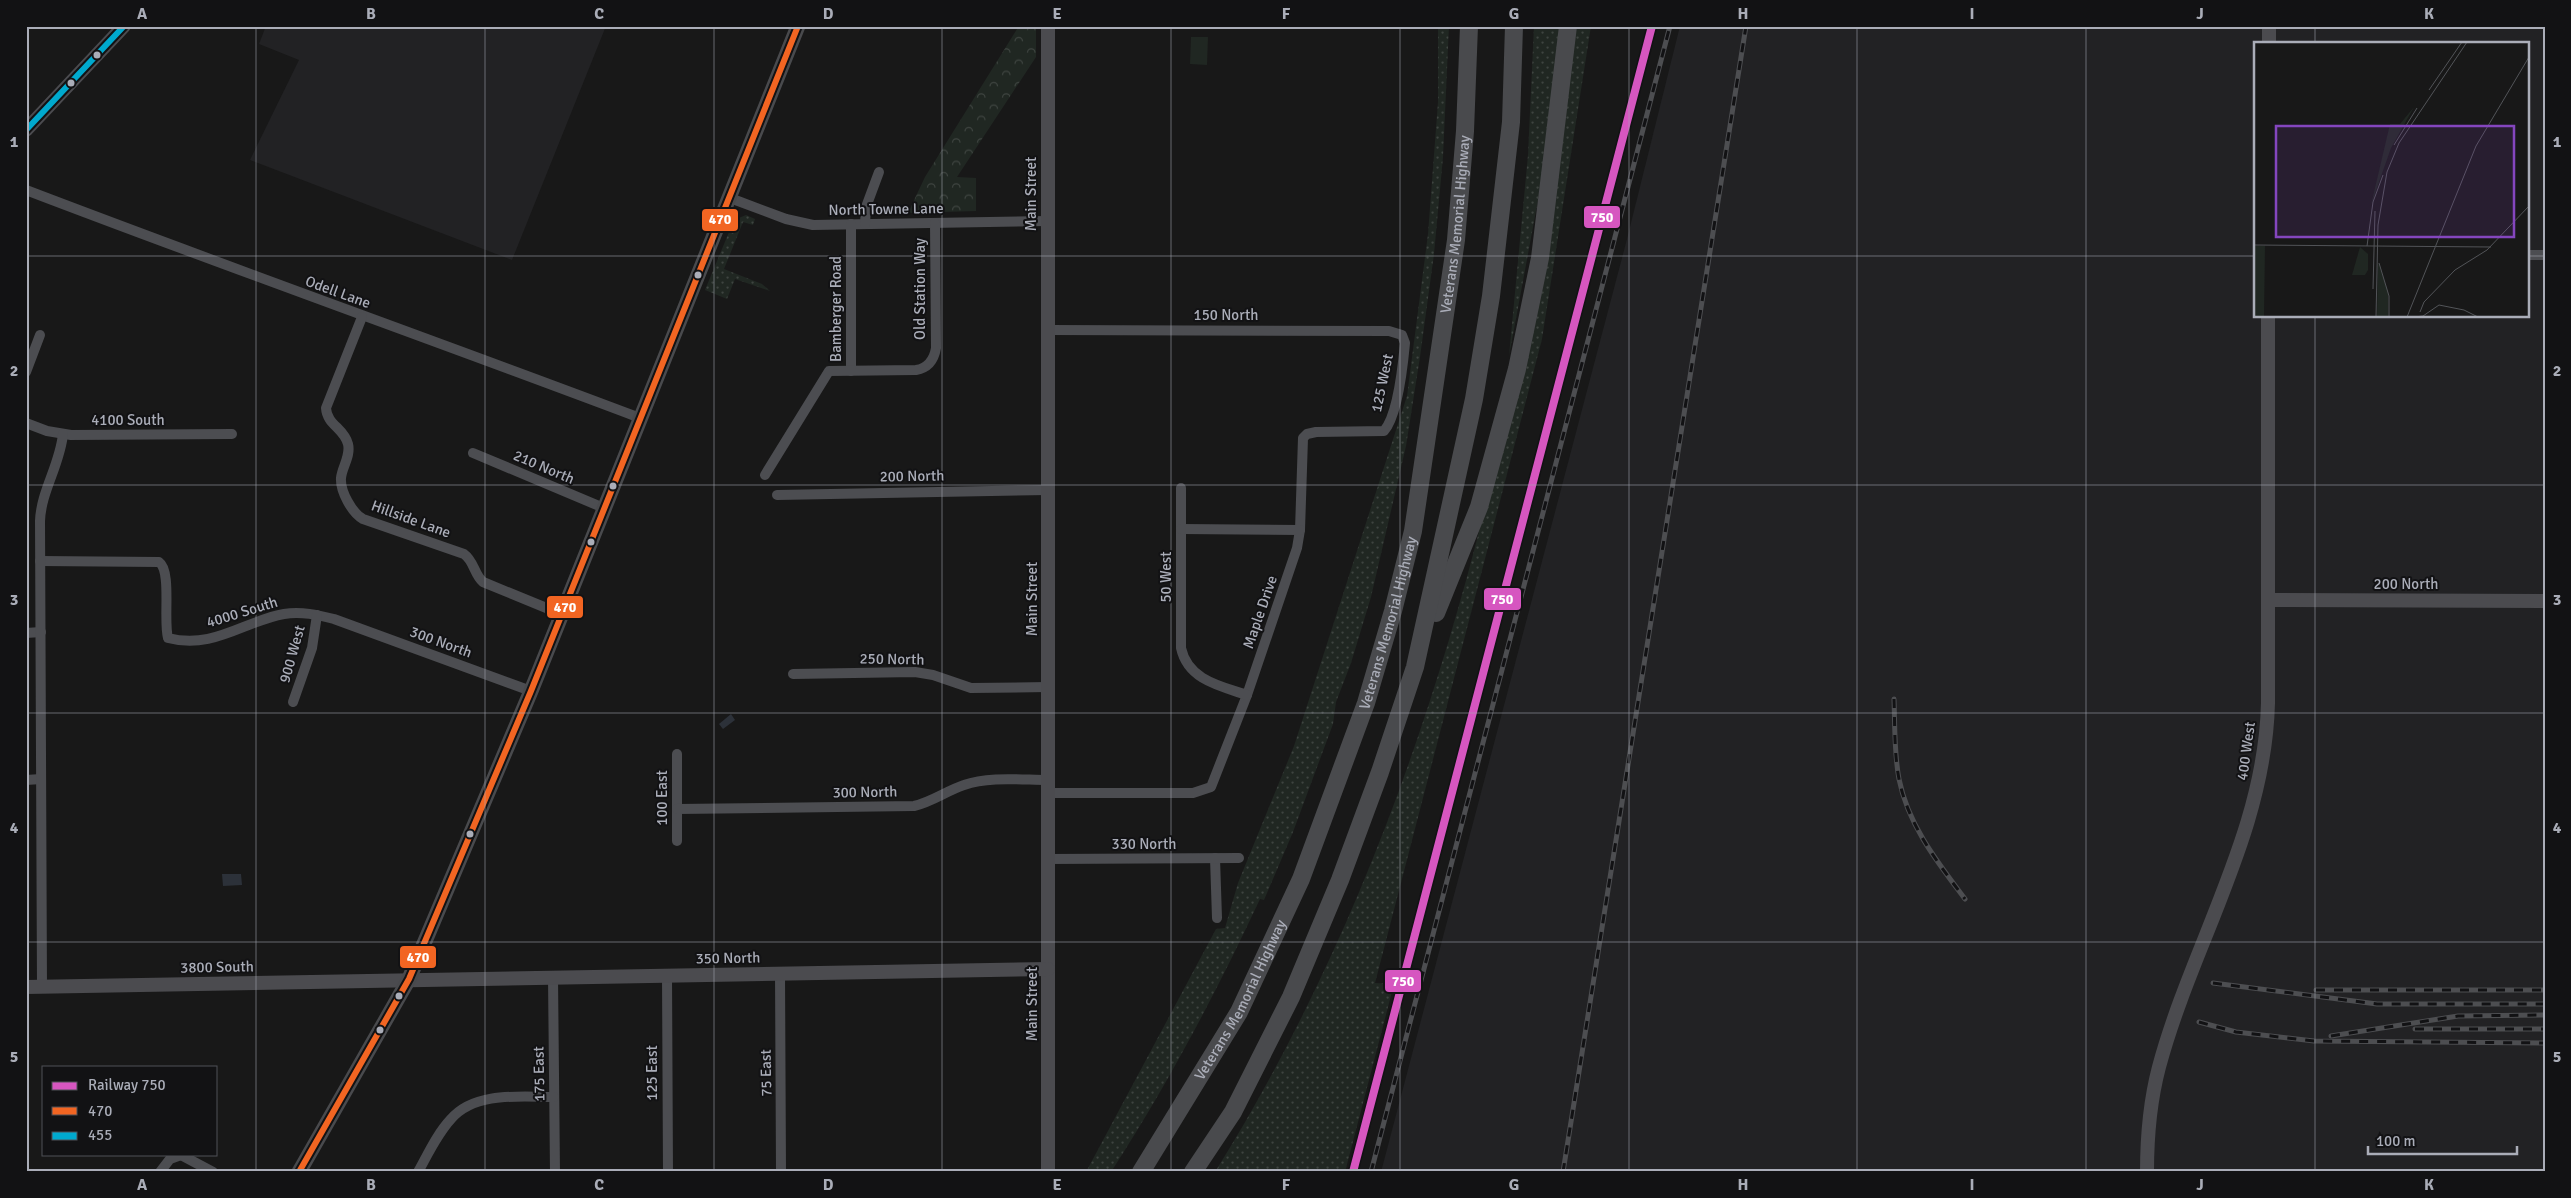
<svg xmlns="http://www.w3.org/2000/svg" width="2571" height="1198" font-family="Signika,sans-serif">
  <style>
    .built { fill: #222224; fill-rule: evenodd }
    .grass { fill: url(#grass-dots) }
    .park { fill: url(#park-crowns) }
    .pitch { fill: #202722 }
    .water { fill: #2c3139 }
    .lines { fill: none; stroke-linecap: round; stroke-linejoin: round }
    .street { stroke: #4c4d51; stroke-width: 10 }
    .secondary { stroke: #4b4b4f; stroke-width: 14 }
    .primary { stroke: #494a4d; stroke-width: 15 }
    .highway { stroke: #494a4d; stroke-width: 18 }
    .rail-casing { stroke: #4d4e51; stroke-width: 5 }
    .rail { stroke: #121214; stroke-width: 3; stroke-dasharray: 9; stroke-linecap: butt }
    .bus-1-casing { stroke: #121214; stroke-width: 10 }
    .bus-2-casing { stroke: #121214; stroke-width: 10 }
    .bus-1 { stroke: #f26522; stroke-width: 6 }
    .bus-2 { stroke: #00a9ce; stroke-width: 6 }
    .rail-1-casing { stroke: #121214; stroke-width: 11 }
    .rail-1 { stroke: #d656c0; stroke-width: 8 }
    .grid { fill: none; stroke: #aaadb8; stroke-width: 1; stroke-opacity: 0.55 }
    .bus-dot { fill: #aaadb8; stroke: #121214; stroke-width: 2 }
    .labels { text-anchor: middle; stroke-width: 4; stroke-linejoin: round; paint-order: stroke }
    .street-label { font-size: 15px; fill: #aaadb8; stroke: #121214 }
    .inset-road { fill: none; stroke: #525458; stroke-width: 1 }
    .view { fill: #8446be; fill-opacity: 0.15; stroke: #8446be; stroke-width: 2.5 }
    .inset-edge { fill: none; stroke: #aaadb8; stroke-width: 2.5 }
    .line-badge { stroke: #121214; stroke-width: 2 }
    .badge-label { font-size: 14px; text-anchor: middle; font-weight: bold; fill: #fff }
    .neatline { fill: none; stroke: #aaadb8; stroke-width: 2 }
    .grid-label { font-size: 16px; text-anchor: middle; font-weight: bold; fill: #aaadb8 }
  </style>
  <defs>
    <pattern id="grass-dots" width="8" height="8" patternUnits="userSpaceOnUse" patternTransform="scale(1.25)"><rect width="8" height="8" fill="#202722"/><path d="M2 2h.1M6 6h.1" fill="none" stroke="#3e4440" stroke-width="1.8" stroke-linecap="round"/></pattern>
    <pattern id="park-crowns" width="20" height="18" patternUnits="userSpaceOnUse" patternTransform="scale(1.25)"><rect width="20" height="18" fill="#202722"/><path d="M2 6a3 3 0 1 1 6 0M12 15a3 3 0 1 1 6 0" fill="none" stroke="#3e4440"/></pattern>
  </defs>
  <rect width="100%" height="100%" fill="#181818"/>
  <g class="built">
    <path d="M266,26H606L512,260L250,160L299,60L259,44Z"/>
    <path d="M1680,26H2545V1172H1381L1627,239ZM2255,44H2527V316H2255Z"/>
  </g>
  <g class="grass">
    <path d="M1438,26H1449L1443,157L1434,254L1420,357L1406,446L1371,597L1351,663L1336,702L1333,724L1293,832L1264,900L1260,899C1216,993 1168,1084 1111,1172H1086L1216,929L1225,928L1238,883L1294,746L1407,396L1428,234L1438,102Z"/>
    <path d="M1534,26H1561L1541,184L1509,356L1528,155Z"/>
    <path d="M1576,26H1591L1542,339L1375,983L1394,984L1345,1172H1215C1341,970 1425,746 1483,516C1497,463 1504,408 1514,355C1535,245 1555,136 1576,26Z"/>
    <path d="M746,215L755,219L753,225L743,222L724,269L762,284L770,291L735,279L727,299L705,290L734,220Z"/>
  </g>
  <path class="park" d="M1019,26H1036V57L957,177L976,178V211L908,213L925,177Z"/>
  <path class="pitch" d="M1191,37H1208L1207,65L1190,64Z"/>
  <g class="water">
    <path d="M731,714L735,720L723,729L719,724Z"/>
    <path d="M222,874H241L242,885L223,886Z"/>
  </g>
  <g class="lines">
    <g class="street">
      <path d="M26,190C230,268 436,341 640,418"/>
      <path d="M730,198L786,219L813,225L1048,221"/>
      <path d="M865,224L866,207L879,172"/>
      <path d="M2527,255H2545"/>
      <path d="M362,317L326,408C327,425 344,428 348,444C351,456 342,467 341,478C340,491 352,513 363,519L464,554C474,561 474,574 483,582L561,614"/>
      <path d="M1048,330L1389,331L1402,335L1405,343C1403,365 1398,415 1384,431L1316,432L1307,434L1303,438L1300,530L1297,548L1247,695L1211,787L1193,793H1048"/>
      <path d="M851,371V224"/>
      <path d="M26,372L40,335"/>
      <path d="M26,423L47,431L71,435L232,434"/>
      <path d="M473,453L604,508"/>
      <path d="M765,475L829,371L916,370C928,368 934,360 936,348L935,223"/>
      <path d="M1181,488V648C1188,680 1220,686 1247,695"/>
      <path d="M777,495L1048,490"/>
      <path d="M1181,529L1300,530"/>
      <path d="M40,561L159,562C172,571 163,621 168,638C213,650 244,621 284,614C301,611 318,615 334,619L531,691"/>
      <path d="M26,633L41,632"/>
      <path d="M793,674L915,672L933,675L971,688L1048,687"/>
      <path d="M293,702L312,648L317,615"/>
      <path d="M677,754V841"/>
      <path d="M26,780L41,779"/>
      <path d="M677,809L914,806C932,802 946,791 964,785C989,776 1022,780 1048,780"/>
      <path d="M1215,858L1217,918"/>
      <path d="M1048,859L1239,858"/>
      <path d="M780,973L781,1172"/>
      <path d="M667,975L668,1172"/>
      <path d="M553,977L555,1172"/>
      <path d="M42,986L40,521C41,491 60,465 63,434"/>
      <path d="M160,1172L170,1159L181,1155L213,1172"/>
      <path d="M418,1172C428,1154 437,1134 451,1119C475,1091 521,1097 554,1097"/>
    </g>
    <g class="secondary">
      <path d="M1048,26V1172"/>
      <path d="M2269,44V26"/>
      <path d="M26,130L124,26"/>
      <path d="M2268,600L2545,601"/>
      <path d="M26,987L1048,969"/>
      <path d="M2147,1172C2147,1136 2150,1101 2159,1067C2192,944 2265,833 2268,703V316"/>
    </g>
    <path class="primary" d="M299,1172L409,979L531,691L798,26"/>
    <g class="highway">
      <path d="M1436,613L1479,507L1517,369L1540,258L1568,26"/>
      <path id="s1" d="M1141,1172L1239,1012L1301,879L1366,703L1393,611L1413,531L1456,240L1465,131L1469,26"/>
      <path d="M1193,1172L1233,1112L1291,997L1340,880L1380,772L1415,667L1474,399L1491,296L1511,122L1514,26"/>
    </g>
    <defs>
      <g id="rail">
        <path d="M1894,699C1895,726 1894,753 1899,779C1908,825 1938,863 1965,899"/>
        <path d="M2213,983L2377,1004H2545"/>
        <path d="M2316,990H2545"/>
        <path d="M2199,1022L2236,1032L2314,1041L2545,1043"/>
        <path d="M2415,1029H2545"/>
        <path d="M2331,1036L2458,1016L2545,1015"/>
        <path d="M1371,1172L1670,26"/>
        <path d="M1563,1172L1746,26"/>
      </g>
    </defs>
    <use href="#rail" class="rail-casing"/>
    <use href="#rail" class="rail"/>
    <defs>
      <path id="bus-1" d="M299,1172L409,979L531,691L798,26"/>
      <path id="bus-2" d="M26,130L124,26"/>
    </defs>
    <use href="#bus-1" class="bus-1-casing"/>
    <use href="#bus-2" class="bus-2-casing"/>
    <use href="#bus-1" class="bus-1"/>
    <use href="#bus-2" class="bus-2"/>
    <defs>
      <path id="rail-1" d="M1353,1172L1652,26"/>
    </defs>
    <use href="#rail-1" class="rail-1-casing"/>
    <use href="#rail-1" class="rail-1"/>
  </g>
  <path class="grid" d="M256,26V1172M485,26V1172M714,26V1172M942,26V1172M1171,26V1172M1400,26V1172M1629,26V1172M1857,26V1172M2086,26V1172M2315,26V44M26,256H2255M2527,256H2545M2315,316V1172M26,485H2545M26,713H2545M26,942H2545"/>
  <g class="bus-dot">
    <circle cx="97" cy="55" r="4.5"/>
    <circle cx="71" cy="83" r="4.5"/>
    <circle cx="698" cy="275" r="4.5"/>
    <circle cx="613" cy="486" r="4.5"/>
    <circle cx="591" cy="542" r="4.5"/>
    <circle cx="470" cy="834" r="4.5"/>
    <circle cx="399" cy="996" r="4.5"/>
    <circle cx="380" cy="1030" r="4.5"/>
  </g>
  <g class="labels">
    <g class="street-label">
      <text transform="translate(1031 194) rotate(-90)" y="5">Main Street</text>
      <text transform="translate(886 209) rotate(-1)" y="5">North Towne Lane</text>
      <text dy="5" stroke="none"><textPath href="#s1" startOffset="1010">Veterans Memorial Highway</textPath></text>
      <text transform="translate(920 289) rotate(-90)" y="5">Old Station Way</text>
      <text transform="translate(338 292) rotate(20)" y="5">Odell Lane</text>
      <text transform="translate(836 309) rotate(-90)" y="5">Bamberger Road</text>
      <text x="1226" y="320">150 North</text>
      <text transform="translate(1382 383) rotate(-78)" y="5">125 West</text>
      <text x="128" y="425">4100 South</text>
      <text transform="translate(544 467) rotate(23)" y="5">210 North</text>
      <text transform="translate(912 476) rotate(-1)" y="5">200 North</text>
      <text transform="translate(411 519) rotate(20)" y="5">Hillside Lane</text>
      <text transform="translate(1166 577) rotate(-90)" y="5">50 West</text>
      <text x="2406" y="589">200 North</text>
      <text transform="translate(1032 599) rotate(-90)" y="5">Main Street</text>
      <text transform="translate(242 612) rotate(-17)" y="5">4000 South</text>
      <text transform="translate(1260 612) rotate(-71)" y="5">Maple Drive</text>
      <text dy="5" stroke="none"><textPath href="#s1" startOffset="605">Veterans Memorial Highway</textPath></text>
      <text transform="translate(441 642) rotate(20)" y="5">300 North</text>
      <text transform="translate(292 654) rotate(-74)" y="5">900 West</text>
      <text transform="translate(892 659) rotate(1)" y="5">250 North</text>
      <text transform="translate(2246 751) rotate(-82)" y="5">400 West</text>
      <text transform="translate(865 792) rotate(-1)" y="5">300 North</text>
      <text transform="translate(662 798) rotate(-90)" y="5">100 East</text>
      <text x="1144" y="849">330 North</text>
      <text transform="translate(728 958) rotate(-1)" y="5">350 North</text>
      <text transform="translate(217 967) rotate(-1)" y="5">3800 South</text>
      <text dy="5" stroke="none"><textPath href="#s1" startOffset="199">Veterans Memorial Highway</textPath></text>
      <text transform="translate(1032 1004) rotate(-90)" y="5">Main Street</text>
      <text transform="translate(652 1073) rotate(-90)" y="5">125 East</text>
      <text transform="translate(766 1073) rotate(-91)" y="5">75 East</text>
      <text transform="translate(539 1074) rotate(-91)" y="5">175 East</text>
    </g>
  </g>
  <g transform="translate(2254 42)">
    <rect width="275" height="275" fill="#181818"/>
    <path d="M160,65L137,106L117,163L136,82H146ZM0,204H11L10,275H0ZM106,205L114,212V228L111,233H98ZM124,220L134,250V275H123Z" fill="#202722"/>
    <path class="inset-road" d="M175,48L208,0M140,103L163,66M0,203L237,205M113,204L119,160L129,133M125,221L135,254V275M119,247L121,169M166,270L170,260L201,228L233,208L275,164M122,275L124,183L133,130L145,101L213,0M153,275L222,104L275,15M160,275L169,274L185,263L210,268L224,275"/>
    <path class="view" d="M22,84H260V195H22Z"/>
    <rect width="275" height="275" class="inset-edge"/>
  </g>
  <g class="line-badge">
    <rect x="1583" y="205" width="38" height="24" rx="5" fill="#d656c0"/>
    <rect x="701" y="208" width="38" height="24" rx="5" fill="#f26522"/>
    <rect x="1483" y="587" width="39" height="24" rx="5" fill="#d656c0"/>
    <rect x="546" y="595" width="38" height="24" rx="5" fill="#f26522"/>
    <rect x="399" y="945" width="38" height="24" rx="5" fill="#f26522"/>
    <rect x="1384" y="969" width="38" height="24" rx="5" fill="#d656c0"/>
  </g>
  <g class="badge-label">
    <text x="1602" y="222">750</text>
    <text x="720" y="224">470</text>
    <text x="1502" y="604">750</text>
    <text x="565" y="612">470</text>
    <text x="418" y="962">470</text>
    <text x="1403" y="986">750</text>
  </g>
  <rect width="2571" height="1198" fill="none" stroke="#121214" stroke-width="55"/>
  <rect x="42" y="1066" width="175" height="90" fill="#121214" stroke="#4f5056"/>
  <rect x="52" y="1082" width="25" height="8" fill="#d656c0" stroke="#4f5056"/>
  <text x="88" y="1090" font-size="15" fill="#aaadb8">Railway 750</text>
  <rect x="52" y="1107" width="25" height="8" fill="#f26522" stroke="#4f5056"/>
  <text x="88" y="1116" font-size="15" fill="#aaadb8">470</text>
  <rect x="52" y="1132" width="25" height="8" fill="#00a9ce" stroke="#4f5056"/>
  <text x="88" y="1140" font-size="15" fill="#aaadb8">455</text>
  <path d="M2368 1146v8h149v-8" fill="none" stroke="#aaadb8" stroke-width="2.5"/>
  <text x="2376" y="1146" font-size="15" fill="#aaadb8" stroke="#121214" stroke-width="4" paint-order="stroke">100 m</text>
  <rect x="28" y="28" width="2516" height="1142" class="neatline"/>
  <g class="grid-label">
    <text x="142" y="19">A</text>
    <text x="371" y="19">B</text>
    <text x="599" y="19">C</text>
    <text x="828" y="19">D</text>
    <text x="1057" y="19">E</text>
    <text x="1286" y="19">F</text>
    <text x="1514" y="19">G</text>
    <text x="1743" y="19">H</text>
    <text x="1972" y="19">I</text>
    <text x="2200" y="19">J</text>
    <text x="2429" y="19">K</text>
    <text x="14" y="147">1</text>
    <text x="2557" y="147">1</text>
    <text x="14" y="376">2</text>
    <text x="2557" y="376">2</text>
    <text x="14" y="605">3</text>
    <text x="2557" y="605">3</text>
    <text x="14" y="833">4</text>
    <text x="2557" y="833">4</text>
    <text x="14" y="1062">5</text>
    <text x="2557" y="1062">5</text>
    <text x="142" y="1190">A</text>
    <text x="371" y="1190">B</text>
    <text x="599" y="1190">C</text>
    <text x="828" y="1190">D</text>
    <text x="1057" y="1190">E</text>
    <text x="1286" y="1190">F</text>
    <text x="1514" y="1190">G</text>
    <text x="1743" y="1190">H</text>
    <text x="1972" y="1190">I</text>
    <text x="2200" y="1190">J</text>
    <text x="2429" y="1190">K</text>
  </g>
</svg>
